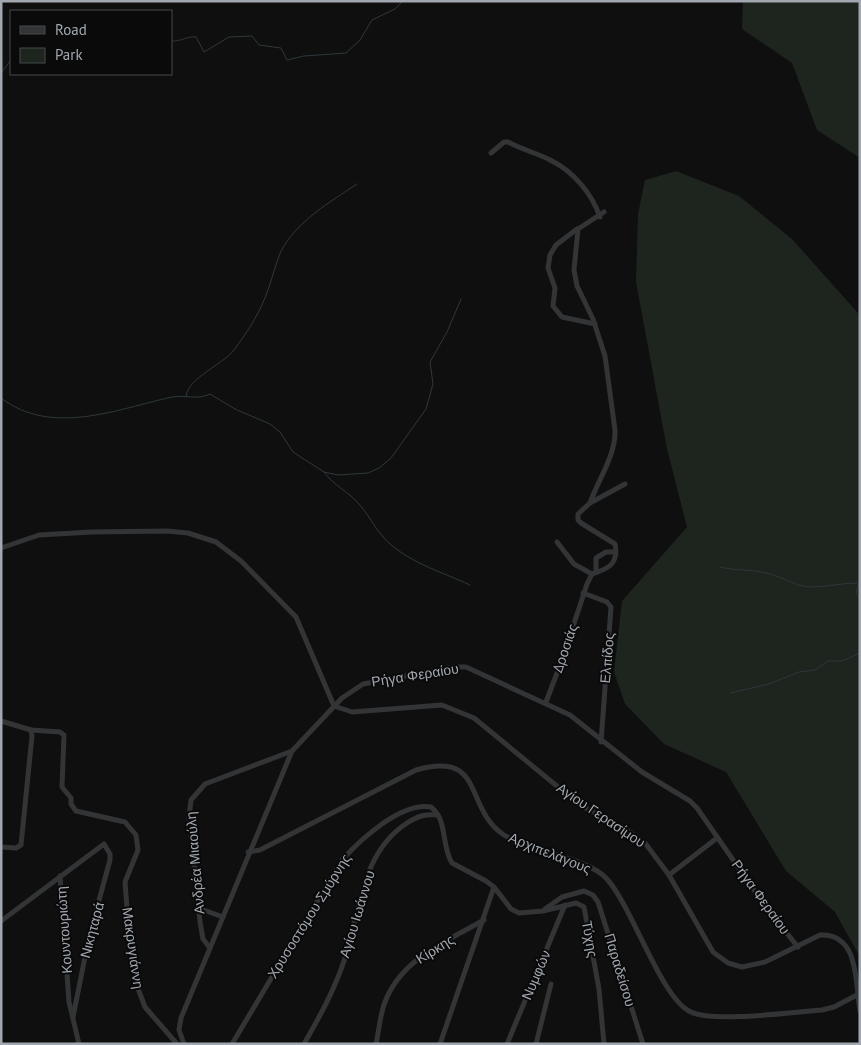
<svg xmlns="http://www.w3.org/2000/svg" width="861" height="1045" font-family="'PT Sans',sans-serif">
  <style>
    .green { fill: #1e241e }
    .lines { fill: none; stroke-linecap: round; stroke-linejoin: round }
    .stream { stroke: #2e383b; stroke-width: 1 }
    .minor { stroke: #323436; stroke-width: 5 }
    .labels { text-anchor: middle; stroke-width: 4; stroke-linejoin: round; paint-order: stroke }
    .street-label { font-size: 14px; fill: #a2a8af; stroke: #0a0a0b }
  </style>
  <rect width="100%" height="100%" fill="#0f0f10"/>
  <g class="green">
    <path d="M743,1H860V158L817,130L792,63L742,29Z"/>
    <path d="M676,171L739,196L792,239L858,313L860,312V957L835,912L786,871L726,772L664,744L625,704L614,672L622,601L687,527L667,449L636,282L638,214L645,180Z"/>
  </g>
  <g class="lines">
    <g class="stream">
      <path d="M171,41C181,42 186,36 196,37L204,52L229,37L252,36L259,45L281,48L287,60L304,56L346,53L360,40L372,20L395,9L403,1"/>
      <path d="M1,73L11,60"/>
      <path d="M186,396C189,377 221,366 234,350C249,330 261,311 269,287C273,275 276,263 281,251C297,221 330,202 357,184"/>
      <path d="M1,398C52,437 117,409 172,397C186,395 198,400 210,394L235,409L270,424L280,432L293,452L324,472L338,475L368,473L379,468L391,458L426,409L433,384L430,362L447,332L461,299"/>
      <path d="M324,472C334,486 348,491 358,503C368,513 374,527 383,537C406,562 440,571 470,585"/>
      <path d="M720,567C736,571 751,569 766,573C782,576 795,587 811,587C826,587 842,583 857,583"/>
      <path d="M860,581L856,593L860,598"/>
      <path d="M730,693L769,684L799,672L815,670L828,661H842L860,653"/>
    </g>
    <g class="minor">
      <path d="M491,153L504,142H508C522,150 538,153 552,161C574,172 592,194 600,217"/>
      <path d="M577,229L556,245L550,255L548,268L555,288L553,306L562,317L595,324"/>
      <path d="M590,503C598,480 616,455 615,430L605,356L593,319L577,286L574,270L578,229L604,212"/>
      <path d="M557,542L574,564L592,574"/>
      <path d="M1,548L39,535L92,532L167,531L188,533L216,542L241,561L296,617L334,706"/>
      <path d="M596,572V558L606,552H615"/>
      <path d="M583,593L607,602L611,607L601,742"/>
      <path d="M546,702L562,660L587,584L592,574C608,569 619,564 615,544L581,523L578,520V514L590,503L625,484"/>
      <path d="M334,706L352,712L442,705L474,718L580,805L624,828L645,843L669,875L713,952L728,963L742,967L765,962L820,935C860,933 855,984 860,1011"/>
      <path d="M1,721L31,730L32,736L21,845L16,848L1,847"/>
      <path d="M31,730L60,732L64,735L62,787L71,798V804L76,811L125,822L136,835L138,850L125,882L128,921L137,986L145,1007L177,1044"/>
      <path d="M248,852L260,850L416,770C486,750 463,808 504,835C533,853 585,856 607,879C633,908 661,999 691,1012C714,1023 793,1012 822,1010L834,1007L857,995"/>
      <path d="M669,875L717,838"/>
      <path d="M60,876L69,1002L79,1044"/>
      <path d="M198,908L223,917"/>
      <path d="M545,909L562,897L584,891L593,895L598,902L643,1044"/>
      <path d="M1,921L104,844L110,854V860L89,937L73,1017"/>
      <path d="M210,948L203,939L200,922L189,817L191,800L205,784L292,751"/>
      <path d="M184,1044L179,1030L181,1018L292,751L342,698L363,684L454,667H466L570,715L642,772L690,801L697,808L768,910L798,947"/>
      <path d="M232,1044L342,860C361,839 401,802 431,807C448,820 441,846 452,863L486,881L494,887L511,909L519,913L543,911L576,903L584,907L599,989L604,1044"/>
      <path d="M304,1044C320,1016 335,989 345,958C360,911 361,853 407,823C418,816 424,814 438,815"/>
      <path d="M376,1044C379,1030 380,1015 385,1002C401,959 447,941 484,920"/>
      <path d="M440,1044L494,887"/>
      <path d="M507,1044L565,905"/>
      <path d="M536,1044L551,984"/>
    </g>
  </g>
  <g class="labels">
    <g class="street-label">
      <text transform="translate(565 648) rotate(-71)" y="5">Δροσιάς</text>
      <text transform="translate(607 658) rotate(-85)" y="5">Ελπίδος</text>
      <text transform="translate(415 675) rotate(-9)" y="5">Ρήγα Φεραίου</text>
      <text transform="translate(601 815) rotate(34)" y="5">Αγίου Γερασίμου</text>
      <text transform="translate(550 853) rotate(22)" y="5">Αρχιπελάγους</text>
      <text transform="translate(195 863) rotate(-95)" y="5">Ανδρέα Μιαούλη</text>
      <text transform="translate(761 897) rotate(54)" y="5">Ρήγα Φεραίου</text>
      <text transform="translate(357 914) rotate(-73)" y="5">Αγίου Ιωάννου</text>
      <text transform="translate(309 916) rotate(-58)" y="5">Χρυσοστόμου Σμύρνης</text>
      <text transform="translate(64 930) rotate(-94)" y="5">Κουντουριώτη</text>
      <text transform="translate(92 930) rotate(-75)" y="5">Νικηταρά</text>
      <text transform="translate(590 939) rotate(80)" y="5">Τύχης</text>
      <text transform="translate(133 948) rotate(82)" y="5">Μακρυγιάννη</text>
      <text transform="translate(435 949) rotate(-32)" y="5">Κίρκης</text>
      <text transform="translate(620 970) rotate(73)" y="5">Παραδείσου</text>
      <text transform="translate(536 975) rotate(-67)" y="5">Νυμφών</text>
    </g>
  </g>
  <rect width="861" height="1045" fill="none" stroke="#a2a8af" stroke-width="5"/>
  <rect x="10" y="10" width="162" height="65" fill="#0a0a0b" stroke="#47494d"/>
  <rect x="20" y="26" width="25" height="8" fill="#323436" stroke="#47494d"/>
  <text x="55" y="35" font-size="15" fill="#a2a8af">Road</text>
  <rect x="20" y="48" width="25" height="15" fill="#1e241e" stroke="#47494d"/>
  <text x="55" y="60" font-size="15" fill="#a2a8af">Park</text>
</svg>
